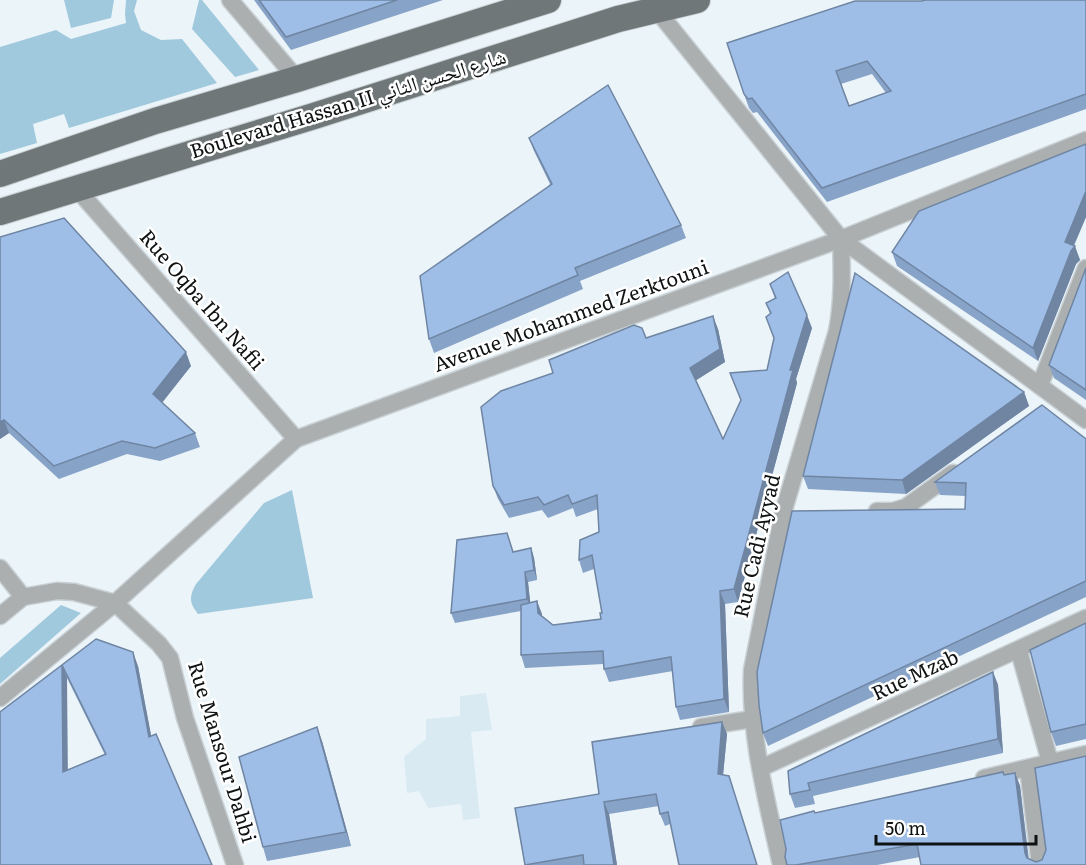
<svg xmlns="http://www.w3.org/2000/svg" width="1086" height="865" font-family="Literata,'Noto Naskh Arabic',serif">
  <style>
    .built { fill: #d9eaf2 }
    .green { fill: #a0c9dd }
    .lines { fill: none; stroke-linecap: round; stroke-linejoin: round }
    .street-casing { stroke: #c8d0d4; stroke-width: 19 }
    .primary-casing { stroke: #c8d0d4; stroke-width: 28 }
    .street { stroke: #abafb0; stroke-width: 16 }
    .primary { stroke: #6f7778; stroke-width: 26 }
    .wall { fill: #88a3c8; fill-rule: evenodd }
    .shaded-wall { fill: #6f85a2 }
    .building { fill: #9ebee8; stroke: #6f85a2; stroke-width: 1.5; fill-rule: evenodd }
    .labels { text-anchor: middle; stroke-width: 5; stroke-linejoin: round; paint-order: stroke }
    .street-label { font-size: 20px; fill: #0f1213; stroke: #fff }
  </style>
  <rect width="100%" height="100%" fill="#ebf4f9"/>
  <path class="built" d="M486,693L492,730L471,732L480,818L463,820L461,804L428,808L419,791L407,793L404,757L426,739V719L460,716V696Z"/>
  <g class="green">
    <path d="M64,0H114L111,18L71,28Z"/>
    <path d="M126,0H137L134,11L141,30L161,40L182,39L217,83L69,128L64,114L33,124L37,143L0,154V47L56,30L71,39L126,23L125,14Z"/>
    <path d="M199,0H202L259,70L235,77L192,29Z"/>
    <path d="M292,490L313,598L198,614C189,603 189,596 196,584L264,503Z"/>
    <path d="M61,605L81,613L0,684V658Z"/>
  </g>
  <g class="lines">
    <defs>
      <g id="street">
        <path d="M230,0L297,79"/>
        <path d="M651,3L841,239L1086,420"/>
        <path d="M76,188L296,439"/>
        <path d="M1040,385L1086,268"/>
        <path d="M877,511H893L906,507L953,473"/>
        <path d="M0,568L23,597L57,591L74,592L115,603"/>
        <path d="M115,603L159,644L170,658L185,718L235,865"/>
        <path d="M0,616L23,597"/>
        <path d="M1019,651L1050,762"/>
        <path d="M0,698L115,603L296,439L841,239L1086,140"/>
        <path d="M701,727L753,719"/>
        <path d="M761,768L1086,618"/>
        <path d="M1028,768L1040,865"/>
        <path d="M984,778L1086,754"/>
        <path d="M781,865C767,802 749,735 752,670L783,513L837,331C843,300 842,271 841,239"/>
      </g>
      <g id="primary">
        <path d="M0,174L155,121L297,79L548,0"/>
        <path d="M0,212L314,116L618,19L697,0"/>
      </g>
    </defs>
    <use href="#street" class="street-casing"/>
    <use href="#primary" class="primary-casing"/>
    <use href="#street" class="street"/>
    <use href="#primary" class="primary"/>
  </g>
  <g class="wall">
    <path d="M254,0H443L291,50Z"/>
    <path d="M1086,0V109L827,202L757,112L753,113L749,108L744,94L921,1ZM872,74L886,93L849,106L841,84Z"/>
    <path d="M529,138L681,225L686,238L580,281L583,289L434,353L429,339L550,184L534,151Z"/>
    <path d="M1086,144V217L1074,246L1080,260L1076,264L1038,361L897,266L892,252Z"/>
    <path d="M0,237L191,366L162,402L195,433L200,447L160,461L127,454L59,479L9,433L0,439Z"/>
    <path d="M1086,268V400L1054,378L1049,365Z"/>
    <path d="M770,284L812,328L796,379L797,383L738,602L725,604L729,712L680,720L676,707L673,671L609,682L604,669V664L525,668L521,655V611L455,623L451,613L514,552L531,548L534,558L537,580L528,582L530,602L537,601L542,616L553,625L601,619L602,613L594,569L583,573L579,560L599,532L598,509L576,517L573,508L548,518L542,510L509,518L498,499L493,486L553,373L646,338L718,329L725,362L696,380L723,439L741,400L730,373L767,370L774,339L770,314L766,303L775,299Z"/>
    <path d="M1024,392L1029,406L906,494L808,489L803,476Z"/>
    <path d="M1086,439V597L768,746L763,733L965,509L966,496L940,495L935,482Z"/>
    <path d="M1086,623V739L1056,746L1051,732Z"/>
    <path d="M62,665L138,666L151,736L0,865L62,665L67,678V770L105,755L67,678Z"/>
    <path d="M993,672L998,685L1003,753L813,796L815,804L795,808L790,794L788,771Z"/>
    <path d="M722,722L727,734L723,775L733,788L670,824L665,826L660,814L659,806L609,814L617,865H525L599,794Z"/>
    <path d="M322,741L351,846L267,861L263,847Z"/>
    <path d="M1015,773L1020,786L1029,859L1036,862L1086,865L920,857L877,865H787L786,849L815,813Z"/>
  </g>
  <g class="shaded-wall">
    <path d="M1086,191V217L1072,249L1075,246L1080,260L1076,264L1038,361L1033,348L1065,242Z"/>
    <path d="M807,315L812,328L796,379L797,383L738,602L734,589L790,370Z"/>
    <path d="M713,316L718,329L725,362L695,381L690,368Z"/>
    <path d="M186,352L191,366L158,408L153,394Z"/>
    <path d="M1024,392L1029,406L906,494L902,480Z"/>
    <path d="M4,420L9,433L0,439V422Z"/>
    <path d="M531,548L534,558L537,580L534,570Z"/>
    <path d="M525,572L528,582L531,609L527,599Z"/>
    <path d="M720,591L725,604L729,712L724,699Z"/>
    <path d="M537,601L542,614V626L538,613Z"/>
    <path d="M133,652L138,666L154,751L149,737Z"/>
    <path d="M62,665L67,678L68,785L63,772Z"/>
    <path d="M993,672L998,685L1003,753L998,739Z"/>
    <path d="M722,722L727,734L722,786L718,774Z"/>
    <path d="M317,727L322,741L351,846L346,832Z"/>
    <path d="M1015,773L1020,786L1029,865L1025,853Z"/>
    <path d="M604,802L609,814L617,865H614Z"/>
  </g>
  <g class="building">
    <path d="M259,0H397L286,37Z"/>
    <path d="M926,0H1086V94L822,188L752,98L748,99L744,94L727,43L855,1H921ZM867,61L891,91L849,106L836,71Z"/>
    <path d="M608,85L681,225L575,268L578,275L429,339L420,276L552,184L529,138Z"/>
    <path d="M1086,144V191L1065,242L1075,246L1071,251L1033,348L892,252L919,211Z"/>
    <path d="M64,218L186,352L153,394L195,433L155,448L122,441L54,466L4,420L0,422V237Z"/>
    <path d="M1086,268V390L1049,365Z"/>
    <path d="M788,272L807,315L790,370H793L734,589L720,591L724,699L676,707L671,657L604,669L603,651L521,655V605L537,601L538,613L553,625L601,619L600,613H602L592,555L579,560L580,540L599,532L597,495L572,504L568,495L544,505L538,497L504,505L493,486L481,407L501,391L553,373L549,360L634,325L642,328L646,338L713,316L720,349L690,368L723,439L741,400L730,373L767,370L774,338L766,317L771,313L766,303L776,298L770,284Z"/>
    <path d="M855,273L1024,392L902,480L803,476Z"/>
    <path d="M1042,405L1086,439V581L763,733L759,705L757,672L792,511L965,509L966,483L935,482Z"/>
    <path d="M507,533L513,552L531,548L534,570L525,572L527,599L451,613L457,540Z"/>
    <path d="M1086,623V724L1051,732L1030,650Z"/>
    <path d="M96,639L133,652L149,737L156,734L212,865H0V712L62,665L63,772L106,754L62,665Z"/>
    <path d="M993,672L998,739L808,783L810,790L790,794L788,771Z"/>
    <path d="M722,722L718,774L729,776L757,865H679L668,812L660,814L656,794L604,802L614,865H584L583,855L525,865L515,808L599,794L592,742Z"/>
    <path d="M317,727L346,832L263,847L239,757Z"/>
    <path d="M1086,756V865H921L917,844L796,865H787L785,857L786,849L780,820L814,811L815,813L1003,772L1004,775L1015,773L1025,853L1027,858L1036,862L1042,860L1046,850L1035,768Z"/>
  </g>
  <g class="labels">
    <g class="street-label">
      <text transform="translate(348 104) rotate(-17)" y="7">Boulevard Hassan II شارع الحسن الثاني</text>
      <text transform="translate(202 300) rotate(49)" y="7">Rue Oqba Ibn Nafii</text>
      <text transform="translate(571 316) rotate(-20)" y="7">Avenue Mohammed Zerktouni</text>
      <text transform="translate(757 546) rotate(-77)" y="7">Rue Cadi Ayyad</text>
      <text transform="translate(915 675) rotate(-25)" y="7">Rue Mzab</text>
      <text transform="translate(222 752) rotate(73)" y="7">Rue Mansour Dahbi</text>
    </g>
  </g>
  <path d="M876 835v9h160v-9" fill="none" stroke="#0f1213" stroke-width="3"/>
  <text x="885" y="835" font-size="18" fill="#0f1213" stroke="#ffffff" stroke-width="4.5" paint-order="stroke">50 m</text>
</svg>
